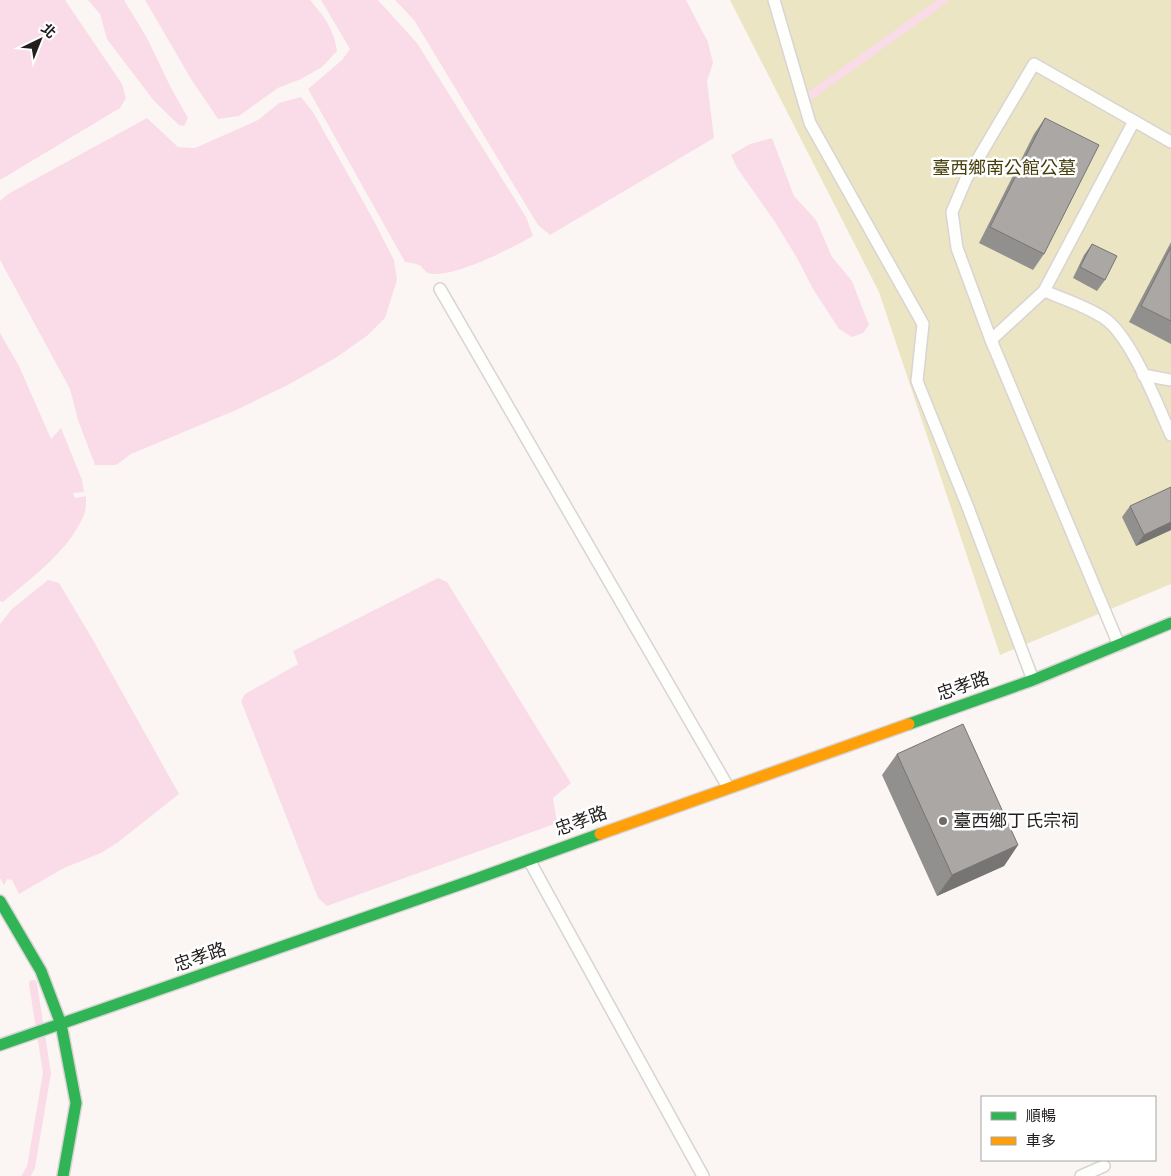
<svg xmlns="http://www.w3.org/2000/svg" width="1171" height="1176" font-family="'IBM Plex Sans','Noto Sans TC',sans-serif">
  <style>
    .green { fill: #ebe5c3 }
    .water { fill: #fadce9 }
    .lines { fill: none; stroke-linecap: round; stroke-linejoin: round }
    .stream { stroke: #fadce9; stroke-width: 8 }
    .lane-casing { stroke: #d8d4d2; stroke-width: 14 }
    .fast-casing { stroke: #d8d4d2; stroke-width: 14 }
    .slow-casing { stroke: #d8d4d2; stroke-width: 14 }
    .lane { stroke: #fefefd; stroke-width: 11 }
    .fast { stroke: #30b455; stroke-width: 11 }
    .slow { stroke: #ff9f0a; stroke-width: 11 }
    .wall { fill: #92908e }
    .shaded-wall { fill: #777574 }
    .building { fill: #aaa7a5; stroke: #777574 }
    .poi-dot { fill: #6d6a68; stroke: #fff; stroke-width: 2 }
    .labels { text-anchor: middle; stroke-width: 5; stroke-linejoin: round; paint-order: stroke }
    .park-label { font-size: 18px; fill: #463f0c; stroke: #fff }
    .street-label { font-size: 18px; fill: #211e1d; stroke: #fff }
    .poi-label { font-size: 18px; fill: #211e1d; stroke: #fff; text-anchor: start }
  </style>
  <rect width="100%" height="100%" fill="#fbf6f4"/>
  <path class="green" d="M730,0H1171V584L1000,655L879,292Z"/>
  <g class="water">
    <path d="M0,0H65L122,84L126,98L120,108L0,180Z"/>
    <path d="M88,0H124L147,38L171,88L188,118L184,126L179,125L154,101L107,39L100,14Z"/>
    <path d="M145,0H310C324,16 334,29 337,51L322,67L301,79L278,88L239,116L218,119L191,79Z"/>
    <path d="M321,0H378L417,43L526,217L533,236C512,248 451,280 428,273C424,271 423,267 419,265C416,263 409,263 405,262L308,89L342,60L350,49Z"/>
    <path d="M395,0H686L708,42L713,63L707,81L714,138L550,235L538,225L414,20Z"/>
    <path d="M301,97L313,112L373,219L394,260L397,280L385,318L368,335L337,357L288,385L234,411L131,454L116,465H95L78,420L70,389L0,260V201L8,194L147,118L178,147L195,148L258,120L279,103Z"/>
    <path d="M772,138L794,196L816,220L832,257L852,281L869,325L863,333L852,337L839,329L813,289L797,258L775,222L737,168L731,155L750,144Z"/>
    <path d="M0,333L19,366L51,439L61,428L82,480L84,492L73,493L75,498L86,496C86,501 86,507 85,512C71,550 32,577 3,602L0,601Z"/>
    <path d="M438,578L447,582L571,783L553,798L557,823L327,906L318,898L241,701L245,694L298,664L293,651Z"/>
    <path d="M48,580L59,583L93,640L179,794L117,843L101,853L64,868L19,894L12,880L7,879L4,885L0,878V624L12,609Z"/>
  </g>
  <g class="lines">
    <g class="stream">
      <path d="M811,95L944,0"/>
      <path d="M26,1176L31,1167L47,1073L33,984"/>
    </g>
    <defs>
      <g id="lane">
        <path d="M774,0L810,123L923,324L917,381L967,505L1033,680"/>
        <path d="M440,289L728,787"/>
        <path d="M1044,291C1064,299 1086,306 1104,318C1131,336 1157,404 1171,435"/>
        <path d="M991,340L1044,291L1134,121"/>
        <path d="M1143,375L1171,380"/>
        <path d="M1119,645L991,340L957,248L952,212L966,179L1034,64L1171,142"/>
        <path d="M529,860L703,1176"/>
        <path d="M1081,1176L1104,1166"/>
      </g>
      <g id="fast">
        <path d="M909,724L1033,680L1171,623"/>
        <path d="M0,901L41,971L61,1024L76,1103L63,1176"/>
        <path d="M0,1045L473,880L600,834"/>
      </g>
      <path id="slow" d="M600,834L909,724"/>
    </defs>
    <use href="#lane" class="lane-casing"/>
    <use href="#fast" class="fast-casing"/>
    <use href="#slow" class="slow-casing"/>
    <use href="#lane" class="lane"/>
    <use href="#fast" class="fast"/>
    <use href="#slow" class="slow"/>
  </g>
  <g class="wall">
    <path d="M1045,118L1044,254L1033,270L979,243L1034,134Z"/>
    <path d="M1171,242V344L1129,322Z"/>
    <path d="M1092,244L1105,280L1097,291L1073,278L1084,255Z"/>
    <path d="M1130,506L1171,530L1136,546L1122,517Z"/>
    <path d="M897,754L1018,845L1004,866L937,896L882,775Z"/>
  </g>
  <g class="shaded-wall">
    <path d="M1171,522V530L1136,546L1144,535Z"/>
    <path d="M1018,845L1004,866L937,896L952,875Z"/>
  </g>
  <g class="building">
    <path d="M1045,118L1099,145L1044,254L990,227Z"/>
    <path d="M1092,244L1117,256L1105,280L1080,267Z"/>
    <path d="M1171,247V321L1141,306Z"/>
    <path d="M1171,487V522L1144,535L1130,506Z"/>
    <path d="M963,724L1018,845L952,875L897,754Z"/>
  </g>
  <circle class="poi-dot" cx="943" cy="821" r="5"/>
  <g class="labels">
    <g class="park-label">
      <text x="1004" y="174">臺西鄉南公館公墓</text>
    </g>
    <g class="street-label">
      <text transform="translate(963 686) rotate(-19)" y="6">忠孝路</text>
      <text transform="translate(581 821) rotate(-20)" y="6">忠孝路</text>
      <text transform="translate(200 957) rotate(-19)" y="6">忠孝路</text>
    </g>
    <g class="poi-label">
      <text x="953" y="827">臺西鄉丁氏宗祠</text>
    </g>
  </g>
  <rect x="981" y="1096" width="175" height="65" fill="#ffffff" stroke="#a6a5a5"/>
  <rect x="991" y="1112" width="25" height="8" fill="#30b455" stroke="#a6a5a5"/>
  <text x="1026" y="1121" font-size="15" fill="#211e1d">順暢</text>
  <rect x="991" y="1137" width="25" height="8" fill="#ff9f0a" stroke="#a6a5a5"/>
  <text x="1026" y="1146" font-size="15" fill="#211e1d">車多</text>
  <g transform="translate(40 40) rotate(43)" stroke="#ffffff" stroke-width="4" paint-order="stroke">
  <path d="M0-4L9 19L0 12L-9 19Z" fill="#211e1d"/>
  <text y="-8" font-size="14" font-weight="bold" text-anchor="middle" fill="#211e1d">北</text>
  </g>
</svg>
